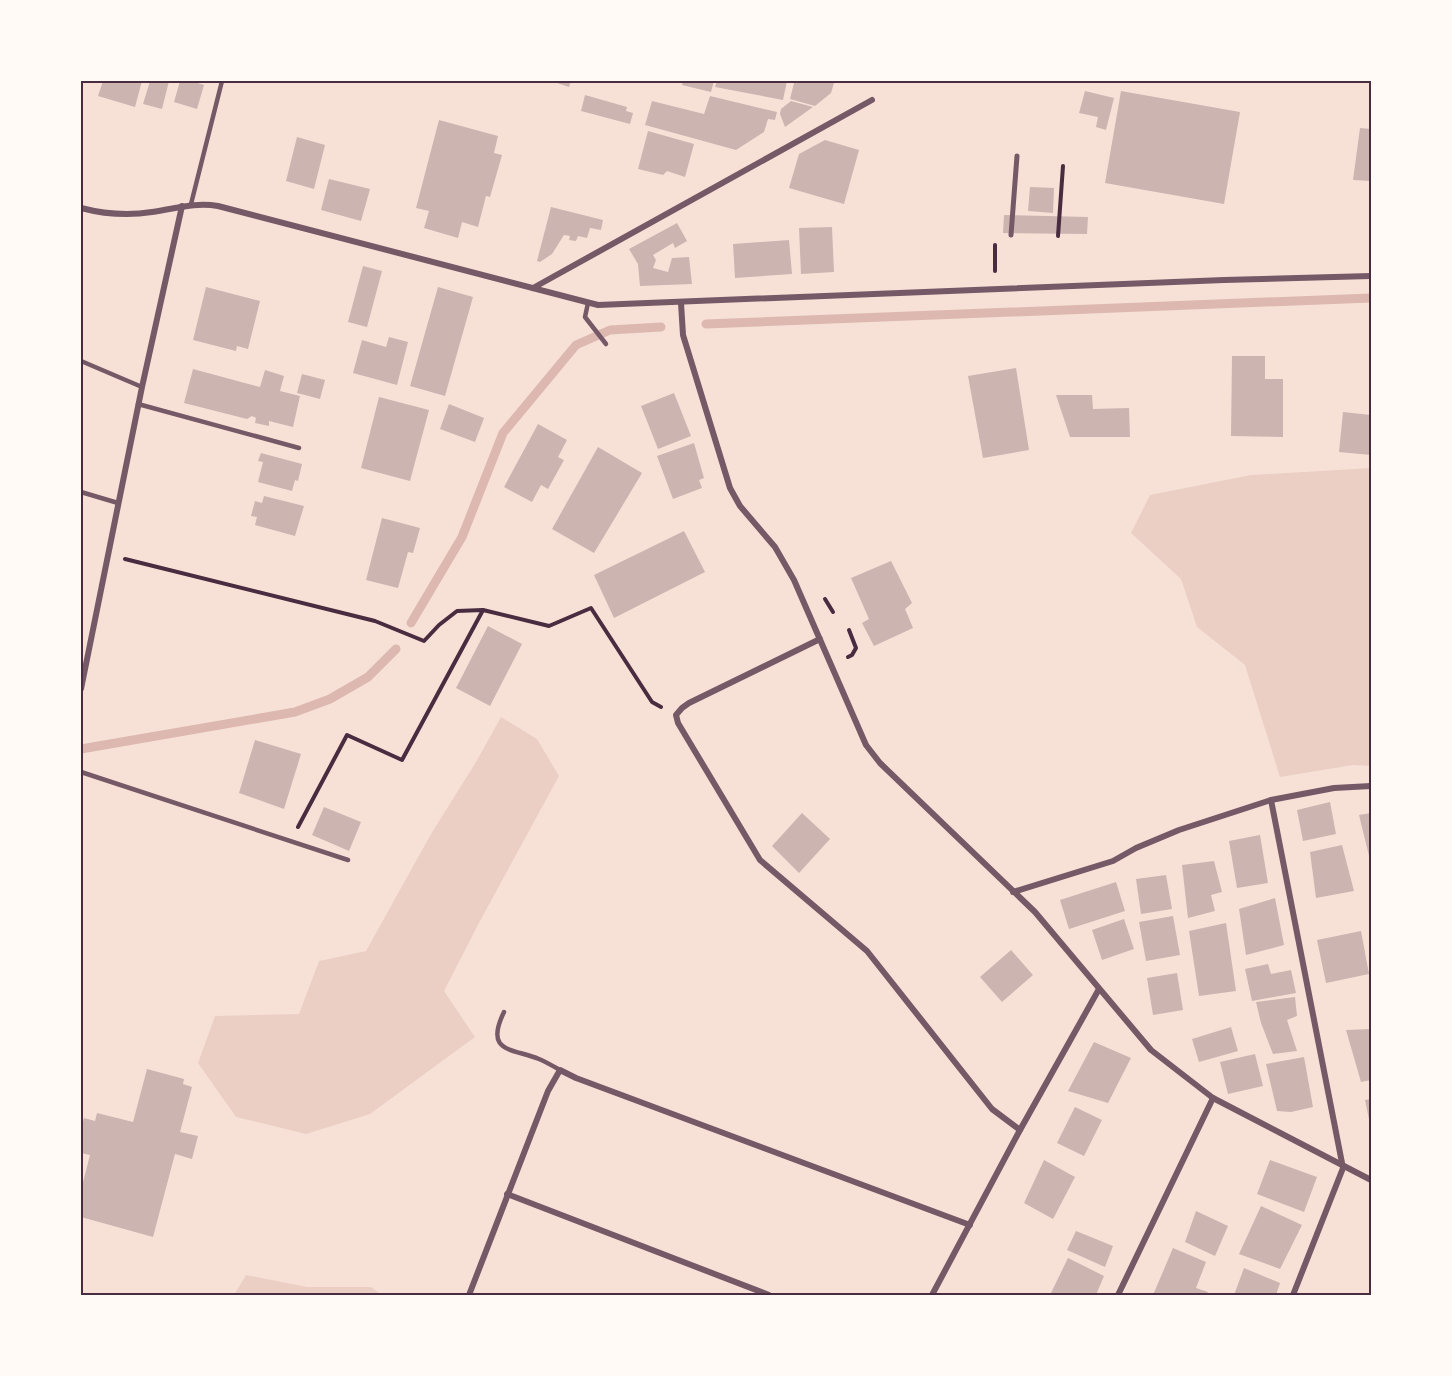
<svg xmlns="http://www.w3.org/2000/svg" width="1452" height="1376" font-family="'Fira Sans Condensed',sans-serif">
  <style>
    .green { fill: #ebcfc5 }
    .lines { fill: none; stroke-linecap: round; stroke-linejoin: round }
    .stream { stroke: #dcb8b0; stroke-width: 9 }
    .building { fill: #ccb4b1 }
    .path { stroke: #4a2c40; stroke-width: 4 }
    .service { stroke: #755966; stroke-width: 4.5 }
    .pedestrian { stroke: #755966; stroke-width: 5 }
    .minor { stroke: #755966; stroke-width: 6 }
    .neatline { fill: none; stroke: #4a2c40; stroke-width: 2 }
  </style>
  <rect width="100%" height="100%" fill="#f7e1d7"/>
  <g class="green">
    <path d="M1371,468V766L1353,765L1280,777L1245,665L1197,627L1181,579L1131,533L1150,495L1251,475Z"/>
    <path d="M501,717L537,739L559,776L480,921L444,991L475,1037L370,1114L306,1134L236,1117L198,1063L215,1016L299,1014L319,961L366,951L431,834L476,762Z"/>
    <path d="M246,1275L307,1287H371L382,1295H234Z"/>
  </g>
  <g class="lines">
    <g class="stream">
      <path d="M706,324L1371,298"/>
      <path d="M411,623L462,537L503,433L576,345L610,330L661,327"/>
      <path d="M81,749L295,712L330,699L368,677L396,649"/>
    </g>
  </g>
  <g class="building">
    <path d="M103,81H142L135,107L98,96Z"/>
    <path d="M150,81H169L162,109L143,104Z"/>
    <path d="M180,81H191L204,85L197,109L174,102Z"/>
    <path d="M551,81H571L569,87Z"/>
    <path d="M683,81H714L711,92L682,85Z"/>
    <path d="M717,81H787L783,100L715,87Z"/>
    <path d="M789,81H833L834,83L831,93L815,106L790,99L794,83Z"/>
    <path d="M1085,91L1114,98L1106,130L1096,127L1098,117L1079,113Z"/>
    <path d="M1121,91L1240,112L1224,204L1105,183Z"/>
    <path d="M585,95L627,107L626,111L633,113L630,124L581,111Z"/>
    <path d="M710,96L777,112L775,120L768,119L764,132L736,150L645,125L652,101L704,114Z"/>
    <path d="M791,101L813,107L785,127L780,114L781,109Z"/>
    <path d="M439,120L498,136L494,153L502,155L490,197L486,196L478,227L462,222L458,238L424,228L429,211L416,208Z"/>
    <path d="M1360,128L1371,129V181L1353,180Z"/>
    <path d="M648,131L694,144L685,177L667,171L663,175L638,169Z"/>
    <path d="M297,137L325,145L314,189L286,181Z"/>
    <path d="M825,140L859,150L844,204L789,188L799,154Z"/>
    <path d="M329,179L370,189L361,221L321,210Z"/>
    <path d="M1030,187L1054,188L1053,213L1028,211Z"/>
    <path d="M551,207L603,220L601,230L590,228L587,238L578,236L576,241L569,240L570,236L564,235L552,254L540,262L537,261Z"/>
    <path d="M1004,215L1088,217L1087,234L1003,233Z"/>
    <path d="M677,223L687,241L675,248L673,243L653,255L656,260L653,268L668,272L672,258L689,257L692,284L640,286L638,264L629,249Z"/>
    <path d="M832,227L834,272L801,274L799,228Z"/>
    <path d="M789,240L792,274L735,278L733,244Z"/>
    <path d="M363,266L382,271L367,327L348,322Z"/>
    <path d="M206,287L260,301L248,349L237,346L236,351L193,340Z"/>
    <path d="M438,287L473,297L445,396L410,386Z"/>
    <path d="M389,337L408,342L397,385L353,373L362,340L386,347Z"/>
    <path d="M1232,356H1265V379H1283V437L1231,436Z"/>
    <path d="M1016,368L1029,450L983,458L968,376Z"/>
    <path d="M193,369L260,387L265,370L284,376L280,391L300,396L293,427L269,421V426L255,423L256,418L252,416L247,419L184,403Z"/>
    <path d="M302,374L325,380L320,399L297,393Z"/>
    <path d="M674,393L691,436L658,449L641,406Z"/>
    <path d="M1056,395H1092L1093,409L1129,408L1130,437H1070Z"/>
    <path d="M379,397L429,410L410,481L361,468Z"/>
    <path d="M449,404L484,418L475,442L440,429Z"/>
    <path d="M1343,412L1371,415V455L1339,452Z"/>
    <path d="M538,424L567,440L558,457L564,460L548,489L541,485L532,502L504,487Z"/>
    <path d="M694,443L704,478L699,480L702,488L673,499L657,456Z"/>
    <path d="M598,447L642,473L594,553L552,529Z"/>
    <path d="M261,453L302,464L298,481L295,480L292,491L258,482L263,462L258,461Z"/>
    <path d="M264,496L304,506L295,536L255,525L257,517L251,516L255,501L262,503Z"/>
    <path d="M382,518L420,528L413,553L408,552L398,588L366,580Z"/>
    <path d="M684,531L705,572L614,618L594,575Z"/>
    <path d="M891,561L912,603L905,609L913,628L874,646L862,623L869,619L851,578Z"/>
    <path d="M488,626L522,644L490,706L456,688Z"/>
    <path d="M255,740L301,754L284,809L239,793Z"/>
    <path d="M1330,802L1336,834L1303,841L1297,810Z"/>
    <path d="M324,807L361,822L349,851L312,835Z"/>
    <path d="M802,813L830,839L799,873L772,846Z"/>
    <path d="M1371,813V860H1370L1359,815Z"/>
    <path d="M1260,835L1268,883L1237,888L1229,841Z"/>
    <path d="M1342,845L1354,891L1316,898L1310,852Z"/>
    <path d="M1214,861L1222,892L1211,895L1215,911L1188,918L1182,865Z"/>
    <path d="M1166,875L1172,909L1141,914L1136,879Z"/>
    <path d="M1116,882L1125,911L1069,929L1060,900Z"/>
    <path d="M1275,898L1284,945L1246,955L1239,909Z"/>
    <path d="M1173,916L1180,955L1146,961L1139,922Z"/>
    <path d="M1124,919L1134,949L1102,960L1092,930Z"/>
    <path d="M1226,923L1236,991L1199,996L1189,931Z"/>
    <path d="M1361,931L1369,974L1326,983L1317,940Z"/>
    <path d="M1011,950L1033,975L1002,1002L980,977Z"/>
    <path d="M1268,964L1271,974L1291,970L1296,993L1252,1001L1245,969Z"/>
    <path d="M1177,973L1183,1010L1153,1015L1147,978Z"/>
    <path d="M1295,997L1297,1016L1287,1020L1297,1051L1273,1054L1261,1023L1256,1002Z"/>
    <path d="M1231,1027L1238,1051L1199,1062L1192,1039Z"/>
    <path d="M1371,1029V1080L1361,1082L1346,1030Z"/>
    <path d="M1094,1042L1131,1058L1108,1103L1068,1091Z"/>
    <path d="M1255,1054L1263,1086L1228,1094L1220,1062Z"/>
    <path d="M1304,1057L1313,1107L1291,1112L1277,1111L1266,1064Z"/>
    <path d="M147,1069L184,1079L183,1084L192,1087L180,1132L198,1136L192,1159L175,1154L153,1237L81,1217V1190L90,1155L81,1153V1129L84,1118L95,1121L97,1113L133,1122Z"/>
    <path d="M1371,1099V1124H1370L1365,1100Z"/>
    <path d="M1075,1107L1102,1120L1084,1156L1057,1143Z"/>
    <path d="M1044,1160L1075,1177L1053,1219L1024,1203Z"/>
    <path d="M1270,1160L1317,1177L1304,1212L1257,1194Z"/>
    <path d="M1261,1206L1302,1225L1280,1269L1239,1254Z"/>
    <path d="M1196,1211L1228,1226L1215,1256L1185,1242Z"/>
    <path d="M1076,1231L1113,1246L1105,1267L1067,1250Z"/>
    <path d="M1173,1248L1206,1262L1196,1288L1208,1292L1206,1295H1153Z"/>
    <path d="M1068,1258L1104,1276L1096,1295H1050Z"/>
    <path d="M1244,1268L1280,1283L1276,1295H1234Z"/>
  </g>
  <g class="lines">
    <g class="path">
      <path d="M1058,236L1063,166"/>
      <path d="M995,245V271"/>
      <path d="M125,559L375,621L424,641L439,625L457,611L483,610L549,626L591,608L652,702L661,707"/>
      <path d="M825,599L833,612"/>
      <path d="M848,657L852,655L856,648L849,630"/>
      <path d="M298,827L347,735L402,760L483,610"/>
    </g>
    <g class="service">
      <path d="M191,204L222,81"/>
      <path d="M588,303L585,317L606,344"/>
      <path d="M81,361L142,387"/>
      <path d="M138,404L299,448"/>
      <path d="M81,492L118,503"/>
      <path d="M81,772L348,860"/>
      <path d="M504,1012C484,1053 512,1048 539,1059C546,1062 553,1066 560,1070"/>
    </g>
    <path class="pedestrian" d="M1011,235L1017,156"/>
    <g class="minor">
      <path d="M81,208C104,214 128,216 152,212C175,209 194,202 218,206L598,305L1224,280L1371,276"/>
      <path d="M533,288L872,100"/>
      <path d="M681,303L683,335L730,488L740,506L775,547L794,580L866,745L880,763L1035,912L1151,1050L1213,1098L1371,1180"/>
      <path d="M820,639L689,703L682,708L676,715L678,723L760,860L867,951L992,1109L1020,1130"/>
      <path d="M81,689L142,387L182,206"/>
      <path d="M1271,800L1343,1168L1293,1295"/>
      <path d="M1013,892L1113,861L1136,848L1179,830L1271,800L1334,788L1371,786"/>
      <path d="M507,1194L769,1295"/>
      <path d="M469,1295L548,1091L560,1070L576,1078L970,1225"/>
      <path d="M932,1295L1020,1130L1099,989"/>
      <path d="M1118,1295L1213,1098"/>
    </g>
  </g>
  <rect width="1452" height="1376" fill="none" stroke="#fffaf5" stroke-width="165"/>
  <rect x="82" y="82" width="1288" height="1212" class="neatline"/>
</svg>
